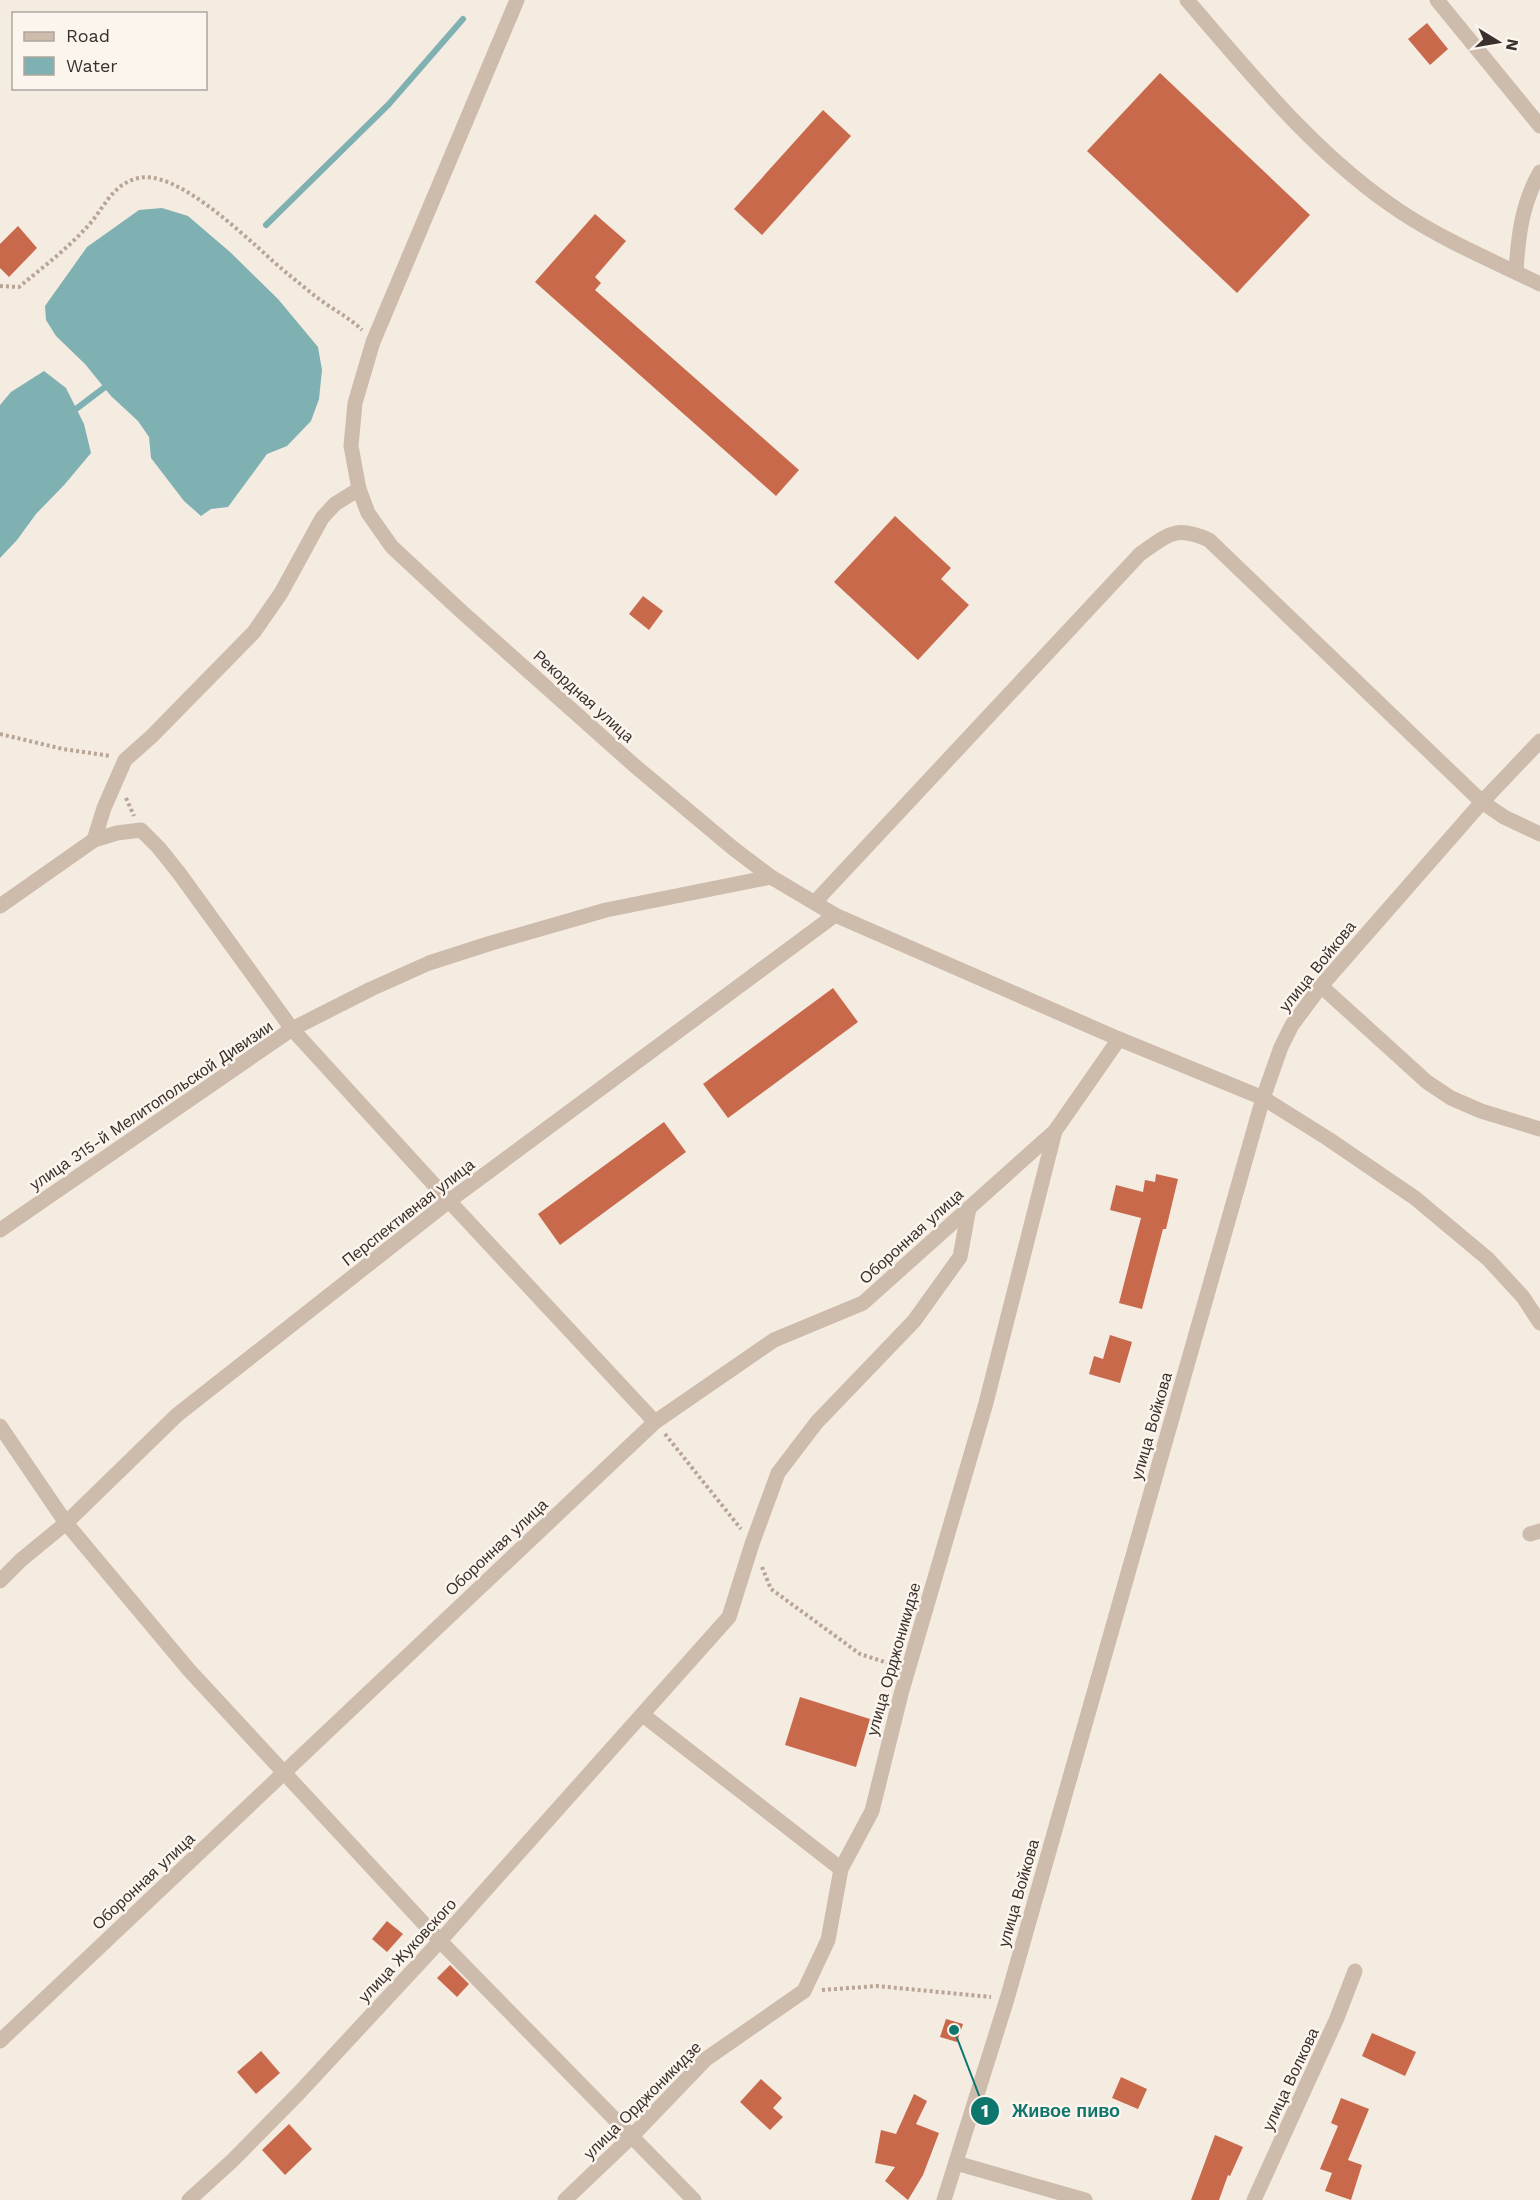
<svg xmlns="http://www.w3.org/2000/svg" width="1540" height="2200" font-family="'Work Sans',sans-serif">
  <style>
    .water { fill: #7fb0b2 }
    .lines { fill: none; stroke-linecap: round; stroke-linejoin: round }
    .stream { stroke: #7fb0b2; stroke-width: 6 }
    .building { fill: #c8694b }
    .path { stroke: #b9a596; stroke-width: 4; stroke-dasharray: 3 3; stroke-linecap: butt }
    .minor { stroke: #cdbbac; stroke-width: 15 }
    .labels { text-anchor: middle; stroke-width: 5; stroke-linejoin: round; paint-order: stroke }
    .street-label { font-size: 16px; fill: #3b302b; stroke: #fbf5ee }
    .leader { fill: none; stroke: #0f766e; stroke-width: 2 }
    .callout-dot { fill: #0f766e; stroke: #fbf5ee; stroke-width: 2 }
    .mark-label { font-size: 18px; text-anchor: middle; font-weight: bold; fill: #fff }
    .callout-label { font-size: 18px; text-anchor: middle; font-weight: bold; fill: #0f766e; stroke: #fbf5ee; stroke-width: 5; stroke-linejoin: round; paint-order: stroke }
  </style>
  <rect width="100%" height="100%" fill="#f4ebe1"/>
  <g class="water">
    <path d="M162,208L188,216L230,252L278,299L318,347L322,370L319,399L311,421L287,446L267,454L228,507L211,509L201,516L184,501L151,458L149,437L138,421L111,396L85,364L56,336L46,320L45,306L87,247L139,210Z"/>
    <path d="M44,371L66,388L84,424L91,453L65,484L36,514L17,540L0,558V405L11,392Z"/>
  </g>
  <g class="lines">
    <g class="stream">
      <path d="M266,225L389,104L463,19"/>
      <path d="M72,412L109,384"/>
    </g>
  </g>
  <g class="building">
    <path d="M1427,23L1448,49L1430,65L1408,39Z"/>
    <path d="M1160,73L1310,215L1237,293L1087,151Z"/>
    <path d="M823,110L851,136L762,235L734,209Z"/>
    <path d="M595,214L626,241L595,277L601,283L595,290L799,470L776,496L535,282Z"/>
    <path d="M18,226L37,248L9,277L0,268V244Z"/>
    <path d="M895,516L951,568L941,579L969,605L918,660L834,582Z"/>
    <path d="M643,596L663,611L649,630L629,614Z"/>
    <path d="M833,988L858,1022L728,1118L703,1084Z"/>
    <path d="M664,1122L686,1152L560,1245L538,1214Z"/>
    <path d="M1156,1174L1178,1179L1166,1229H1163L1142,1309L1119,1303L1141,1218L1110,1210L1116,1185L1143,1192L1145,1180L1155,1182Z"/>
    <path d="M1110,1335L1132,1342L1120,1383L1089,1374L1094,1356L1103,1359Z"/>
    <path d="M800,1697L870,1719L856,1767L785,1745Z"/>
    <path d="M387,1921L403,1934L387,1952L372,1939Z"/>
    <path d="M450,1965L469,1984L457,1997L437,1978Z"/>
    <path d="M946,2019L963,2024L957,2042L940,2037Z"/>
    <path d="M1372,2033L1416,2052L1405,2076L1362,2056Z"/>
    <path d="M261,2051L280,2073L256,2094L237,2072Z"/>
    <path d="M1121,2077L1147,2089L1138,2109L1112,2098Z"/>
    <path d="M761,2079L782,2098L773,2108L783,2117L770,2130L740,2102Z"/>
    <path d="M914,2094L927,2101L916,2124L939,2133L923,2175L908,2200L885,2181L895,2167L875,2163L881,2130L896,2134Z"/>
    <path d="M1341,2098L1369,2109L1348,2160L1362,2165L1351,2200L1325,2191L1332,2173L1320,2169L1338,2126L1331,2123Z"/>
    <path d="M289,2124L312,2149L285,2175L262,2150Z"/>
    <path d="M1215,2135L1243,2147L1230,2176L1228,2175L1219,2200H1191Z"/>
  </g>
  <g class="lines">
    <g class="path">
      <path d="M0,286L19,287C42,268 67,249 87,227C103,210 111,186 135,179C177,164 258,250 289,275C302,285 315,297 329,306C341,314 352,320 362,330"/>
      <path d="M0,734L63,749L111,756"/>
      <path d="M126,798L134,816"/>
      <path d="M665,1434L741,1529"/>
      <path d="M762,1567L771,1589L860,1654L894,1665"/>
      <path d="M822,1990L877,1986L991,1997"/>
    </g>
    <g class="minor">
      <path d="M517,0L373,342L355,403L351,446L359,489L368,513L392,547L462,612L635,766L734,849L771,877L835,915L1119,1039L1263,1098L1327,1138L1415,1198L1488,1259L1523,1297L1540,1323"/>
      <path d="M1187,0C1252,75 1317,157 1401,212C1445,241 1493,261 1540,284"/>
      <path d="M1437,0L1540,126"/>
      <path d="M1516,272C1518,237 1522,203 1540,172"/>
      <path d="M94,840L104,808L125,760L152,736L254,632L281,593L322,518L335,504L359,489"/>
      <path d="M815,902L1140,554C1169,534 1175,525 1209,540L1482,802L1504,817L1540,834"/>
      <path d="M0,906L94,840L117,833L141,830L159,848L179,873L292,1029L449,1201L655,1422"/>
      <path d="M1321,986L1427,1082L1451,1098L1481,1111L1540,1129"/>
      <path d="M0,1230L292,1029L371,989L429,963L488,944L606,910L771,877"/>
      <path d="M0,1426L66,1523L189,1670L440,1941L694,2200"/>
      <path d="M1530,1534L1540,1531"/>
      <path d="M0,1581L21,1560L66,1523L177,1415L449,1201L835,915"/>
      <path d="M643,1715L841,1869"/>
      <path d="M0,2041L655,1422L774,1340L863,1303L1055,1131"/>
      <path d="M956,2163L1085,2200"/>
      <path d="M189,2200L233,2160L298,2094L440,1941L729,1617L752,1544L778,1473L817,1422L914,1321L960,1257L969,1208"/>
      <path d="M565,2200L631,2137L706,2059L804,1991L828,1940L841,1869L872,1811L901,1694L986,1403L1055,1131L1119,1039"/>
      <path d="M944,2200L1007,1999L1263,1098L1281,1047L1292,1025L1321,986L1482,802L1540,741"/>
      <path d="M1254,2200L1337,2018L1355,1971"/>
    </g>
  </g>
  <g class="labels">
    <g class="street-label">
      <text transform="translate(584 696) rotate(42)" y="6">Рекордная улица</text>
      <text transform="translate(1317 966) rotate(-51)" y="6">улица Войкова</text>
      <text transform="translate(151 1105) rotate(-34)" y="6">улица 315-й Мелитопольской Дивизии</text>
      <text transform="translate(408 1212) rotate(-38)" y="6">Перспективная улица</text>
      <text transform="translate(911 1236) rotate(-42)" y="6">Оборонная улица</text>
      <text transform="translate(1151 1426) rotate(-74)" y="6">улица Войкова</text>
      <text transform="translate(496 1547) rotate(-43)" y="6">Оборонная улица</text>
      <text transform="translate(893 1659) rotate(-74)" y="6">улица Орджоникидзе</text>
      <text transform="translate(143 1881) rotate(-43)" y="6">Оборонная улица</text>
      <text transform="translate(1018 1893) rotate(-74)" y="6">улица Войкова</text>
      <text transform="translate(407 1950) rotate(-47)" y="6">улица Жуковского</text>
      <text transform="translate(1290 2079) rotate(-65)" y="6">улица Волкова</text>
      <text transform="translate(642 2100) rotate(-45)" y="6">улица Орджоникидзе</text>
    </g>
  </g>
  <path class="leader" d="M954 2030L985 2111"/>
  <g class="callout-dot">
    <circle cx="954" cy="2030" r="6"/>
    <circle cx="985" cy="2111" r="15"/>
  </g>
  <g class="mark-label">
    <text x="985" y="2117">1</text>
  </g>
  <g class="callout-label">
    <text x="1066" y="2117">Живое пиво</text>
  </g>
  <rect x="12" y="12" width="195" height="78" fill="#fbf5ee" stroke="#aea6a0" stroke-width="1.5"/>
  <rect x="24" y="32" width="30" height="9" fill="#cdbbac" stroke="#aea6a0" stroke-width="1.5"/>
  <text x="66" y="42" font-size="18" fill="#3b302b">Road</text>
  <rect x="24" y="57" width="30" height="18" fill="#7fb0b2" stroke="#aea6a0" stroke-width="1.5"/>
  <text x="66" y="72" font-size="18" fill="#3b302b">Water</text>
  <g transform="translate(1498 42) rotate(101)" stroke="#fbf5ee" stroke-width="4.5" paint-order="stroke">
  <path d="M0-4.5L10 22L0 15L-10 22Z" fill="#3b302b"/>
  <text y="-9" font-size="16" font-weight="bold" text-anchor="middle" fill="#3b302b">N</text>
  </g>
</svg>
